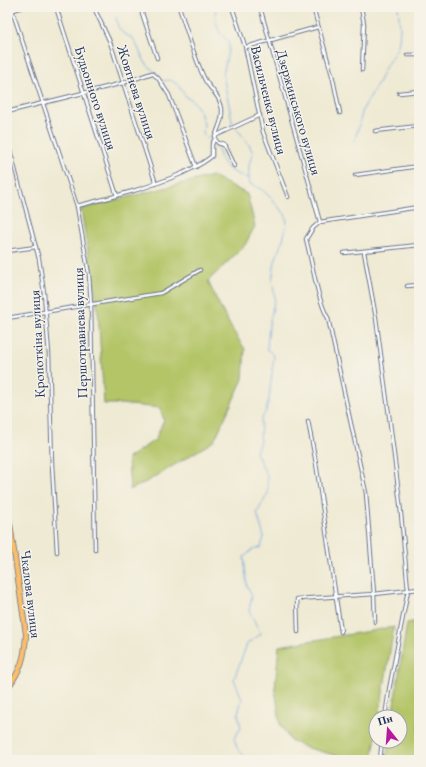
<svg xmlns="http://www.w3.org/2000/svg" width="426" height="767" font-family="'EB Garamond',serif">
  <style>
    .green { fill: #b4c568; stroke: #687a63 }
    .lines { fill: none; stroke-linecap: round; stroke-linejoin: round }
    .stream { stroke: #77a7e1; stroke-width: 1 }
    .minor-casing { stroke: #657087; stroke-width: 4.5 }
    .primary-casing { stroke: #657087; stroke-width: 6 }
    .minor { stroke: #fff; stroke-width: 2.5 }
    .primary { stroke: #fabe6d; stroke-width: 4.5 }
    .rail { stroke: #1b2f5e; stroke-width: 1 }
    .labels { text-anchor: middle; stroke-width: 3; stroke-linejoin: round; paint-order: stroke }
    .street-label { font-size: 14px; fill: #1b2f5e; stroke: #f7f3e8 }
  </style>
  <rect width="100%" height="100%" fill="#f7f3e8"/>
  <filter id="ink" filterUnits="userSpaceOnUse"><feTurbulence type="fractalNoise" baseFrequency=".025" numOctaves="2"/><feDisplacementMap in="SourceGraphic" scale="8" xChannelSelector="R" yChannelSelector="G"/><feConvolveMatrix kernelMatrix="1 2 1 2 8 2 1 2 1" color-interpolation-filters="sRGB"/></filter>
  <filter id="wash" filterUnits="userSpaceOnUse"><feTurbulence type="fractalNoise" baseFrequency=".012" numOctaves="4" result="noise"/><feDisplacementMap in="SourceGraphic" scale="16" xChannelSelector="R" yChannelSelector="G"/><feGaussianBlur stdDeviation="0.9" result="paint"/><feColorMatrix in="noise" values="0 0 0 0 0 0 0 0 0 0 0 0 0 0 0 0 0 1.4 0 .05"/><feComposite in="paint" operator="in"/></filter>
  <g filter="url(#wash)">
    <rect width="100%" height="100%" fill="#efead3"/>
    <g class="green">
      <path d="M212,176L247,194L255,226L245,245L208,281C219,305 230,328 245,349L243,379L214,441L148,481L130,490L128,458L155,440L164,420L160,408L121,404H104L98,311L81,209Z"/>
      <path d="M419,621V760H386L389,741H400V717H392L407,623Z"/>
      <path d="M394,627L379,717H376V737L372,760H353L304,747L290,740L280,724L275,688L279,646Z"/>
    </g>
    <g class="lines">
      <g class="stream">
        <path d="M216,7L215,15L217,25L220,33L228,41L229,47L223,75L233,126"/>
        <path d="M116,17L118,27L124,34L133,38L145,62L158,76"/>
        <path d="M161,81L171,80L178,85L187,98L191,99L199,109L204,124L203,132L204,135L212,142"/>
        <path d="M236,128C243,137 250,143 253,154C248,163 248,174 250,184L261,189L268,195L285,214L287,222L284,236L275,261L272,281L275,298L269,325L267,349L274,356L269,398L266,411L261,420L260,441L256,452L267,476L268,493L257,513L264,537L261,547L252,550L244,557L247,586L252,595L249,611L261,634L247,644L234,679L242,699L238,713L241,728L234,738L237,748L248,760"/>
        <path d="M355,140L363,109L379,81L386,66L396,50L399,42L400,28L398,7"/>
        <path d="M214,143C220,149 219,155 222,161C226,170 239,176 249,178"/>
      </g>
    </g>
  </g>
  <g filter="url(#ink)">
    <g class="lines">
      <defs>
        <g id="minor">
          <path d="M11,7L77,206L89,275L91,304L95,550"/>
          <path d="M56,7L117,196"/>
          <path d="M94,7L96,12L110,42L156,184"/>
          <path d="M140,7L157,58"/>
          <path d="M179,7C187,31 194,57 205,80C211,90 220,96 222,109C223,124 217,126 215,139L218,143L224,145L234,166"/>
          <path d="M232,7L245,46L263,132L288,197"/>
          <path d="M260,7L320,222"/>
          <path d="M313,7L333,79L340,113"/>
          <path d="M361,7L364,24L362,70"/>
          <path d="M7,12L23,7"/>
          <path d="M246,47L318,27"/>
          <path d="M407,55H419"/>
          <path d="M399,93L419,91"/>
          <path d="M7,112L123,83L152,73L158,78L169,95L196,167"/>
          <path d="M375,131L419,126"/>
          <path d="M215,136L260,115"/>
          <path d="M7,139L39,259L44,293L49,354L52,465L57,552"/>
          <path d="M355,175L419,166"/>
          <path d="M77,206C113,197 149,188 183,173C193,168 203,164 212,156V144L215,139"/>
          <path d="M7,251L36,247"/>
          <path d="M364,252L376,318L390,423L400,503L408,590L389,690L385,717"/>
          <path d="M344,253L419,245"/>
          <path d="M407,286L419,285"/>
          <path d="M7,318L161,293L200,270"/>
          <path d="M308,421L316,463L341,632"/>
          <path d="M375,622L374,594L366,493L328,318C317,299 312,261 306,239L313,228L320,222L419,207"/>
          <path d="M298,632L297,599L374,594L419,589"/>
          <path d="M380,760L382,741"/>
        </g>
        <path id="primary" d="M7,515L10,524L26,634C25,658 21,670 7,689"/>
      </defs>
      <use href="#minor" class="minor-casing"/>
      <use href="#primary" class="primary-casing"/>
      <use href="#minor" class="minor"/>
      <use href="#primary" class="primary"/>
      <path class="rail" d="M7,568L9,599L7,617"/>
    </g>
  </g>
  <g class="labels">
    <g class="street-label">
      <text transform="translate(137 92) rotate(72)" y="5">Жовтнева вулиця</text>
      <text transform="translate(96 98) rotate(72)" y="5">Будьонного вулиця</text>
      <text transform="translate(269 100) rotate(76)" y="5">Васильченка вулиця</text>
      <text transform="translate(299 112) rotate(74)" y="5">Дзержинського вулиця</text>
      <text transform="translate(80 333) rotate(-92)" y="5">Першотравнева вулиця</text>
      <text transform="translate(37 344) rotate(-93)" y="5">Кропоткіна вулиця</text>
      <text transform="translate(31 594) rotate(83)" y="5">Чкалова вулиця</text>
    </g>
  </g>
  <rect width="426" height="767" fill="none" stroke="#f7f3e8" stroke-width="24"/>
  <g transform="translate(388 729) rotate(343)"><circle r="19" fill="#f7f3e8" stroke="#9fa5b1"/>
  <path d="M0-3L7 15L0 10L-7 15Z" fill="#b5179e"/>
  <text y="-6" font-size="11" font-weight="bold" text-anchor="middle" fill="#1b2f5e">Пн</text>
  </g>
</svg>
